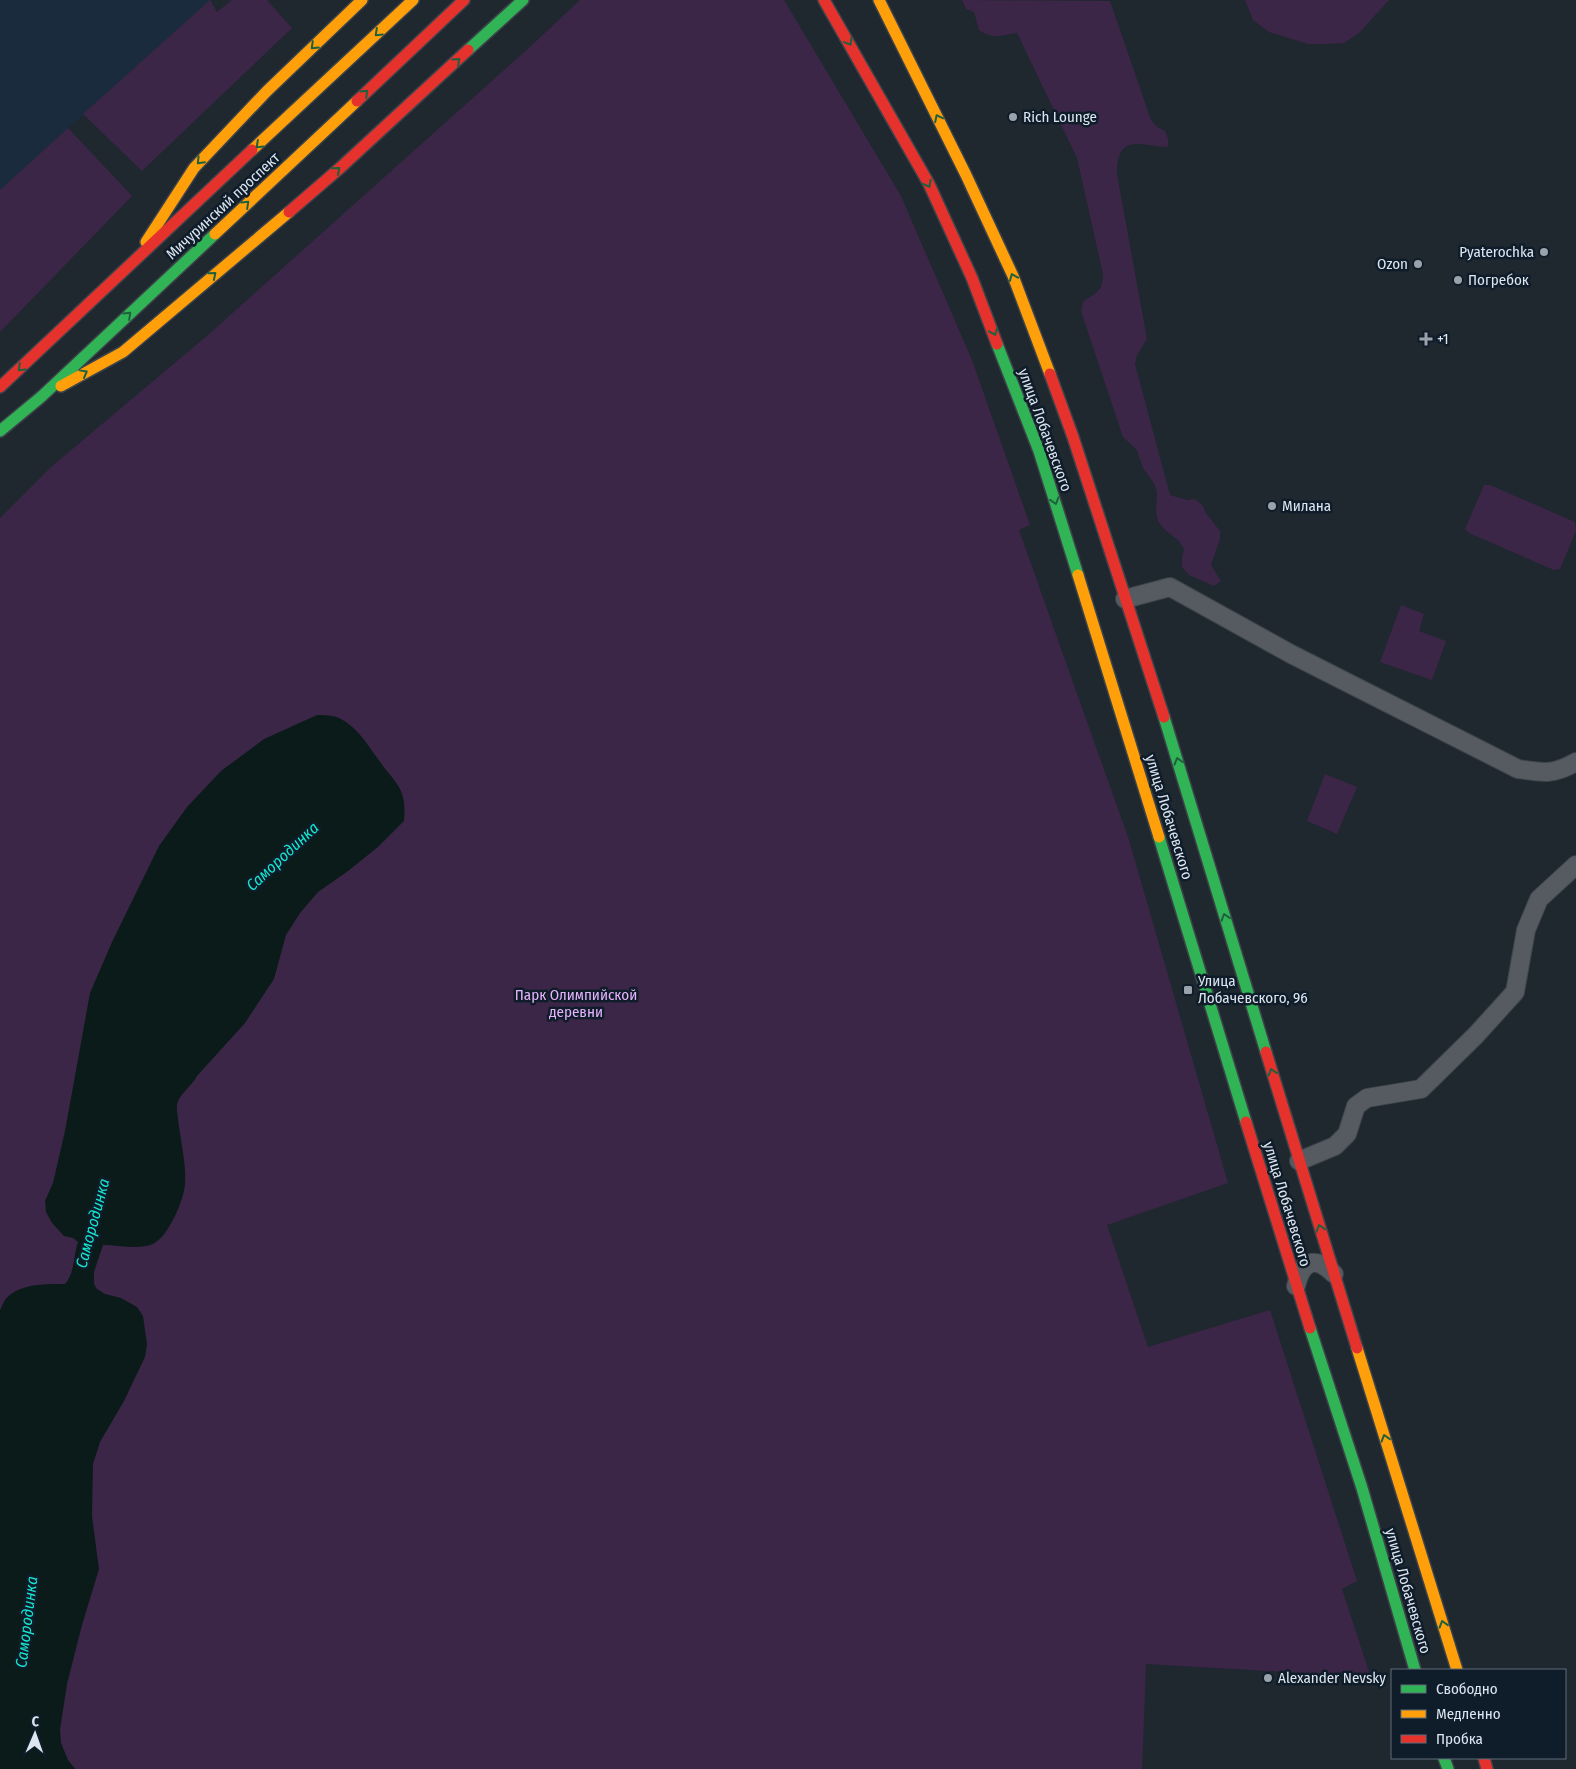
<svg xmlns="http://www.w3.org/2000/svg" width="1576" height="1769" font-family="'Fira Sans Condensed',sans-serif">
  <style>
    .built { fill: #1a2b3e }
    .green { fill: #3c2647 }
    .water { fill: #0b1b19 }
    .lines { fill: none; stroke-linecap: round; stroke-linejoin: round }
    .street-casing { stroke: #3c434a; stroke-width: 20 }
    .fast-casing { stroke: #3c434a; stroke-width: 14 }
    .slow-casing { stroke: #3c434a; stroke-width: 14 }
    .jam-casing { stroke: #3c434a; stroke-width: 14 }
    .street { stroke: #555b61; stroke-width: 18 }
    .fast { stroke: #30b455; stroke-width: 11 }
    .slow { stroke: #ff9f0a; stroke-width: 11 }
    .jam { stroke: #e5322d; stroke-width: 11 }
    .oneway { stroke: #1e613e }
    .poi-dot { fill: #9aa3ac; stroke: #0f1d2b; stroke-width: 2 }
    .labels { text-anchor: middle; stroke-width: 5; stroke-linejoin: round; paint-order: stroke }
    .poi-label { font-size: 15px; fill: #dde6f0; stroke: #0f1d2b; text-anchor: start }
    .street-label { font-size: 15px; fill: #dde6f0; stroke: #0f1d2b }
    .park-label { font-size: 15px; fill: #e8b2fd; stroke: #0f1d2b }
    .water-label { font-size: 16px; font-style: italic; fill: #14e8d1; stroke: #0f1d2b }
  </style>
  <rect width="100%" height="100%" fill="#1f272f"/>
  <path class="built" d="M0,0H210L0,190Z"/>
  <g class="green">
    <path d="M210,0L217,12L232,0H267L292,28L142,171L83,114Z"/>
    <path d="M580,0H784L901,196L972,360L1030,525L1019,530L1129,840L1228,1183L1107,1225L1148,1347L1270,1310L1357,1581L1342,1589L1370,1675H1340L1146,1664L1142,1769H0V518L51,467L208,335L532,45Z"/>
    <path d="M962,0L1110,1L1151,120L1157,127L1165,131L1168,139V147C1140,146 1117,132 1117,174L1147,339L1137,355L1135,364L1170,495L1187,500L1195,499L1203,506L1206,513L1220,531V539L1211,565L1221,581L1214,586L1189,575L1182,567V558L1184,549L1179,541L1164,529L1158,521L1156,512L1157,492L1154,483L1143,468L1137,450L1123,437L1081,311L1083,302C1096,292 1103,292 1103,274L1077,158L1017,33C1001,35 994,40 979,30L974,12L966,9Z"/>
    <path d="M1245,0H1389L1359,33L1344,43L1326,44H1308L1269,32L1253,20Z"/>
    <path d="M68,128L132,196L0,332V190Z"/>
    <path d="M1484,485H1490L1575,522L1576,531L1560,569L1554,570L1469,533L1465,529Z"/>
    <path d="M1401,605L1424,614L1419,631L1446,641L1432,680L1380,662Z"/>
    <path d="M1325,774L1357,787L1337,834L1307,821Z"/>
  </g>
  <path class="water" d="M317,715C324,715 333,715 339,718C359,728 368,746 381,763C387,772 396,780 401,791C405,801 405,811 404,821L378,847L348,871L318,892L300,913L286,935L274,979L245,1023L197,1076C192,1086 180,1093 177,1104C176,1112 181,1137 182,1146C184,1159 186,1172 185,1184C184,1200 168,1237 153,1244C138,1250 118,1245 103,1245L94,1272V1284L97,1289L105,1294L121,1298L137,1307L143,1316L147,1344L145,1357L124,1401L100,1442L93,1464L92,1516L99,1569L82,1625L67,1684L60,1730L61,1743L68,1760L75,1769H0V1310C2,1307 3,1302 5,1300C18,1283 47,1284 65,1284C75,1272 73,1257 78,1242L73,1238L64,1236L52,1223L46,1212L45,1201L53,1183L65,1131L90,993L112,942L159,846L187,807L221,771L264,739Z"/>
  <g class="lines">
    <defs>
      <g id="street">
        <path d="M1125,599L1170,587L1291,654L1518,769C1544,773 1553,775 1576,762"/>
        <path d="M1299,1161L1335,1146L1347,1134L1356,1106L1367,1098L1421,1089L1476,1035L1515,992L1526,930L1539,899L1576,865"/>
        <path d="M1296,1286C1302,1261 1315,1255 1334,1274"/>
      </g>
      <g id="fast">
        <path d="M468,50L523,0"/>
        <path d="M997,344L1039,451L1078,575"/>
        <path d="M0,431L41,397L215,234"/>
        <path d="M1164,717L1266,1052"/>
        <path d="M1159,837L1246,1122"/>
        <path d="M1310,1328L1362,1488L1415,1670"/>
        <path d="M1444,1758L1448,1769"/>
      </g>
      <g id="slow">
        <path d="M879,0L966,175L1013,276L1050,374"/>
        <path d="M252,150L413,0"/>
        <path d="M215,234L357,101"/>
        <path d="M146,242L194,168L267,91L362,0"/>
        <path d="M61,386L123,352L289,212"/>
        <path d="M1078,575L1159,837"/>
        <path d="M1357,1348L1457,1670"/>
      </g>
      <g id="jam">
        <path d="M824,0L929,184L972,278L997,344"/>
        <path d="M357,101L464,0"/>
        <path d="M289,212L340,168L468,50"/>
        <path d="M1050,374L1073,437L1164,717"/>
        <path d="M0,387L252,150"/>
        <path d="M1266,1052L1357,1348"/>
        <path d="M1246,1122L1310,1328"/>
        <path d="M1484,1758L1487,1769"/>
      </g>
    </defs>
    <use href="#street" class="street-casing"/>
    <use href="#fast" class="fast-casing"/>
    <use href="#slow" class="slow-casing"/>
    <use href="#jam" class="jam-casing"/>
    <use href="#street" class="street"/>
    <use href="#fast" class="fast"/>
    <use href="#slow" class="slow"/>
    <use href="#jam" class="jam"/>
  </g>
  <defs><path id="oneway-chevron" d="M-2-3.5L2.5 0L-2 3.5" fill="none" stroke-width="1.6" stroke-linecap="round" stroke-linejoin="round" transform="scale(1.25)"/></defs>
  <g class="oneway">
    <use href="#oneway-chevron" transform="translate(378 33) rotate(137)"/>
    <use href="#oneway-chevron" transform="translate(849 42) rotate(59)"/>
    <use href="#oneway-chevron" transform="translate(314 46) rotate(136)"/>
    <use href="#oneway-chevron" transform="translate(457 61) rotate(-42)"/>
    <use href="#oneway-chevron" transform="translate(365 93) rotate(-43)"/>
    <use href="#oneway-chevron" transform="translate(938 118) rotate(-116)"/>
    <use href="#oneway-chevron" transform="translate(259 145) rotate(137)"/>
    <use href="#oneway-chevron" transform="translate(200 161) rotate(134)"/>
    <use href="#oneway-chevron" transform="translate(337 170) rotate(-41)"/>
    <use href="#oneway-chevron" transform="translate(928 184) rotate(62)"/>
    <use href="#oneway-chevron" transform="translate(246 204) rotate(-43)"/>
    <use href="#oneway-chevron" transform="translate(213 275) rotate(-40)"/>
    <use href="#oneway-chevron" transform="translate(1013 277) rotate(-112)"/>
    <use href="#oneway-chevron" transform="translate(128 315) rotate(-43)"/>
    <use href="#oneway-chevron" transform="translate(994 332) rotate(68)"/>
    <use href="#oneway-chevron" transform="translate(21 368) rotate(137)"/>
    <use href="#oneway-chevron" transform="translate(84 373) rotate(-29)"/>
    <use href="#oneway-chevron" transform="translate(1055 501) rotate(73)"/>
    <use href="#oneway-chevron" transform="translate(1178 761) rotate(-106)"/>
    <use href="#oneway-chevron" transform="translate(1225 917) rotate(-107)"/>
    <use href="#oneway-chevron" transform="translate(1272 1072) rotate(-107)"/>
    <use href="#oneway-chevron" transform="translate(1320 1228) rotate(-107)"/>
    <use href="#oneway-chevron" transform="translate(1385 1438) rotate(-107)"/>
    <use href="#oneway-chevron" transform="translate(1443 1624) rotate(-107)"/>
  </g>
  <g class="poi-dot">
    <circle cx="1013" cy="117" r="5"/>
    <circle cx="1544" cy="252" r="5"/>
    <circle cx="1418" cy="264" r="5"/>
    <circle cx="1458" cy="280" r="5"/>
    <path d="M1423.5 331.5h5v5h5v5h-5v5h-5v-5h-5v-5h5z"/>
    <circle cx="1272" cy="506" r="5"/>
    <rect x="1183" y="985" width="10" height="10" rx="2.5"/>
    <circle cx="1268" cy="1678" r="5"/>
  </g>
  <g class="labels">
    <g class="poi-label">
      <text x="1023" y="122">Rich Lounge</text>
      <text x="1534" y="257" text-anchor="end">Pyaterochka</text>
      <text x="1408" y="269" text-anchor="end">Ozon</text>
      <text x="1468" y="285">Погребок</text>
      <text x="1437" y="344">+1</text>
      <text x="1282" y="511">Милана</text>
      <text x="1198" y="986">Улица<tspan x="1198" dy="17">Лобачевского, 96</tspan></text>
      <text x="1278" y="1683">Alexander Nevsky</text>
    </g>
    <g class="street-label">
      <text transform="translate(223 206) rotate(-43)" y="5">Мичуринский проспект</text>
      <text transform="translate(1045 430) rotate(70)" y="5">улица Лобачевского</text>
      <text transform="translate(1169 817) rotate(73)" y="5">улица Лобачевского</text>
      <text transform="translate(1287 1204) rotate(73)" y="5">улица Лобачевского</text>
      <text transform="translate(1408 1591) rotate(74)" y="5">улица Лобачевского</text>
    </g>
    <g class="park-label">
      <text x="576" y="1000">Парк Олимпийской<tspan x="576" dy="17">деревни</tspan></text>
    </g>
    <g class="water-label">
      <text transform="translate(282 856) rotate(-43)" y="6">Самородинка</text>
      <text transform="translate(92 1223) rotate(-75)" y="6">Самородинка</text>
      <text transform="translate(26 1622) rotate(-83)" y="6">Самородинка</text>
    </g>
  </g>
  <rect x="1391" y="1669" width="175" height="90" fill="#0f1d2b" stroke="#616d7a"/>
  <rect x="1401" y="1685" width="25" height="8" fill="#30b455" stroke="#616d7a"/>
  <text x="1436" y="1694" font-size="15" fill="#dde6f0">Свободно</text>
  <rect x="1401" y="1710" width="25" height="8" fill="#ff9f0a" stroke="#616d7a"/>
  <text x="1436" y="1719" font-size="15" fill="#dde6f0">Медленно</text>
  <rect x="1401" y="1735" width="25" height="8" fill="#e5322d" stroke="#616d7a"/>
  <text x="1436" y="1744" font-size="15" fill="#dde6f0">Пробка</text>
  <g transform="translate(35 1734) rotate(2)" stroke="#0f1d2b" stroke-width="4" paint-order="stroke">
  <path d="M0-4L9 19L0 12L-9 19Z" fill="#dde6f0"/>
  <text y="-8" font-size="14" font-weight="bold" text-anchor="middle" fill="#dde6f0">С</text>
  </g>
</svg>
